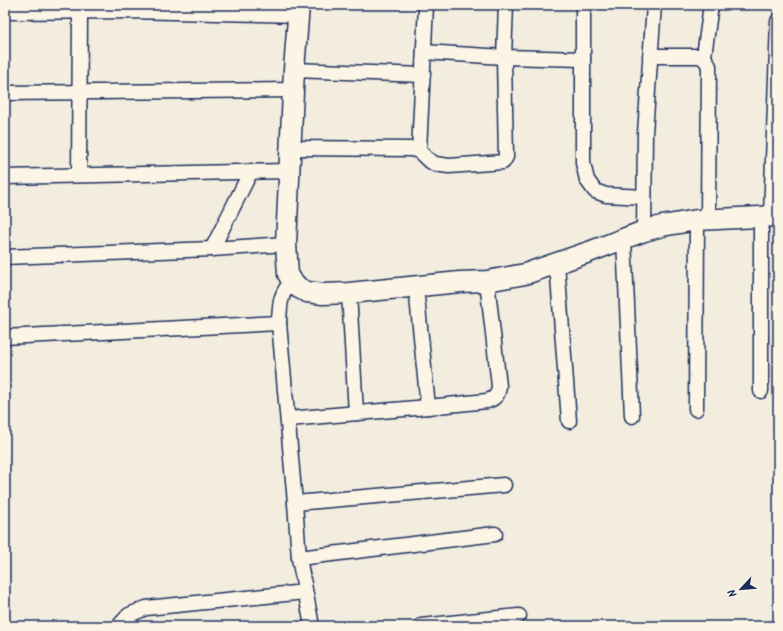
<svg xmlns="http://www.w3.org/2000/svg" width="783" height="631" font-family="Kalam,sans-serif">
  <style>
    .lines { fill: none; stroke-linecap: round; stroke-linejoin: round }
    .street-casing { stroke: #1b2f5e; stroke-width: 17 }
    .secondary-casing { stroke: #1b2f5e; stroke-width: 23 }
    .street { stroke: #fcf5e5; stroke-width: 14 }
    .secondary { stroke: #fcf5e5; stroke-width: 20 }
  </style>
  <rect width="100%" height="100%" fill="#f3ede0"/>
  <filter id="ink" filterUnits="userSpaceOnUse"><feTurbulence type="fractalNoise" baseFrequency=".025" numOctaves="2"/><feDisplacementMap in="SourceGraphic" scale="8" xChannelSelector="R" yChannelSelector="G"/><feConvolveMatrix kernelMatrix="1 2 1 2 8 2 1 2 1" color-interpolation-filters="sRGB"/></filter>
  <g filter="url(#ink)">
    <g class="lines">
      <defs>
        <g id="street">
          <path d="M583,5V163L587,180L595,191L606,195L644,197"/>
          <path d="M5,12L130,11L298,15"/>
          <path d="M424,52L504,57L583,59"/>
          <path d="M650,56H699L705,59L709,66L708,220"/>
          <path d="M705,59L704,56L711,5"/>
          <path d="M294,70L423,75"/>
          <path d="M5,93L293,90"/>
          <path d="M291,148L411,149L419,151L427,159L435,164L449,166L503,162L506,157L504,57L506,5"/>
          <path d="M419,151L426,5"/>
          <path d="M79,175L80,12"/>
          <path d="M5,177L289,171"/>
          <path d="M771,216L778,21"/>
          <path d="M761,217V391"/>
          <path d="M644,231L645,133L654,5"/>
          <path d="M624,239L632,416"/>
          <path d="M212,249L251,171"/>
          <path d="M5,257L212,249L286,244"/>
          <path d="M557,264L569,421"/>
          <path d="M292,281C279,295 280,305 279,323L295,503L299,558L312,626"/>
          <path d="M416,287L428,407"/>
          <path d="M349,293L356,413"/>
          <path d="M5,337L279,323"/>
          <path d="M696,409L697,220"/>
          <path d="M288,419L428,407L487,401C496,398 498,395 499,386L487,281"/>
          <path d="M295,503L504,485"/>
          <path d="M299,558L495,534"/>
          <path d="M119,626L129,615L146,608L305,592"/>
          <path d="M421,626L519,616"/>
        </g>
        <path id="secondary" d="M299,5L294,70L286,244L288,274L292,281L299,288L307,292L323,294L349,293L460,282L487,281L525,274L589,252L644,231L662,226L697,220L778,216"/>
      </defs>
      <use href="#street" class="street-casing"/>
      <use href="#secondary" class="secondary-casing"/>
      <use href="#street" class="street"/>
      <use href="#secondary" class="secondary"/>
    </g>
  </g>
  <rect width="783" height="631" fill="none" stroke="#fcf5e5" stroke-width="20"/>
  <rect x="10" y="10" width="763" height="611" fill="none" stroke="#1b2f5e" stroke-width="1.5" filter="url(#ink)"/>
  <g transform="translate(741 589) rotate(244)" stroke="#fcf5e5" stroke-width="3" paint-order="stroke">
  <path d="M0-3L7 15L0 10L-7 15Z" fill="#1b2f5e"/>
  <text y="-6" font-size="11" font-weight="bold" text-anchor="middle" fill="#1b2f5e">N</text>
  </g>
</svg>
